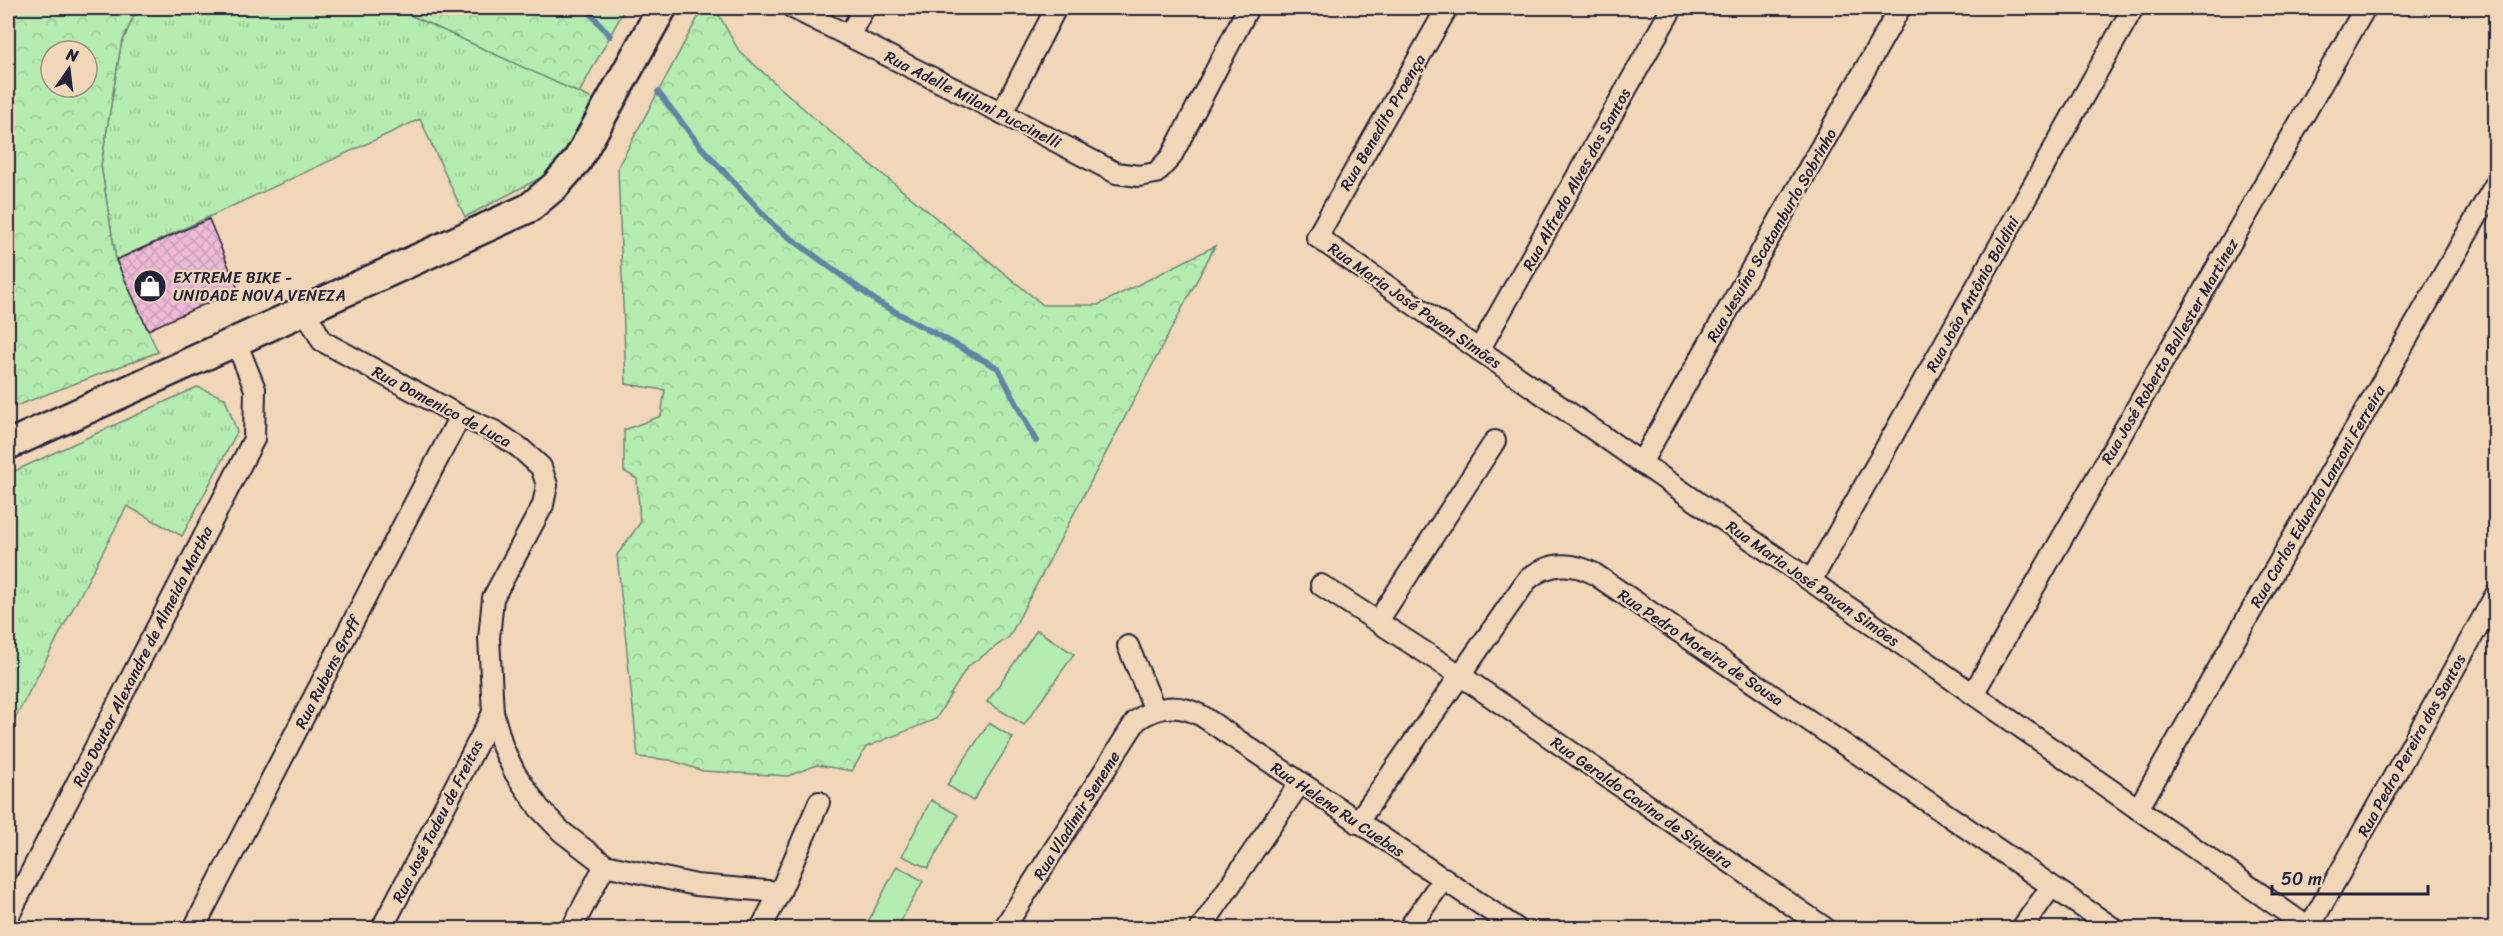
<svg xmlns="http://www.w3.org/2000/svg" width="2503" height="936" font-family="Sriracha,sans-serif">
  <style>
    .grass { fill: url(#grass-tufts); stroke: #6c8775; stroke-width: 1.5 }
    .forest { fill: url(#forest-crowns); stroke: #6c8775; stroke-width: 1.5; fill-rule: evenodd }
    .pitch { fill: #b5ecaf; stroke: #6c8775; stroke-width: 1.5 }
    .lines { fill: none; stroke-linecap: round; stroke-linejoin: round }
    .stream { stroke: #6284a5; stroke-width: 6 }
    .building { fill: url(#building-cross-hatch); stroke: #22223b; stroke-width: 1.5 }
    .street-casing { stroke: #22223b; stroke-width: 24 }
    .secondary-casing { stroke: #22223b; stroke-width: 33 }
    .street { stroke: #f1d6b8; stroke-width: 20 }
    .secondary { stroke: #f1d6b8; stroke-width: 28 }
    .labels { text-anchor: middle; stroke-width: 4.5; stroke-linejoin: round; paint-order: stroke }
    .street-label { font-size: 16px; fill: #22223b; stroke: #f1d6b8 }
    .poi-label { font-size: 16px; fill: #22223b; stroke: #f1d6b8; text-anchor: start }
  </style>
  <defs>
    <pattern id="grass-tufts" width="24" height="20" patternUnits="userSpaceOnUse" patternTransform="scale(1.5)"><rect width="24" height="20" fill="#b5ecaf"/><path d="M3 7l-1-3M5 7V3M7 7l1-3M15 17l-1-3M17 17v-4M19 17l1-3" fill="none" stroke="#9bca97"/></pattern>
    <pattern id="forest-crowns" width="20" height="18" patternUnits="userSpaceOnUse" patternTransform="scale(1.5)"><rect width="20" height="18" fill="#b5ecaf"/><path d="M2 6a3 3 0 1 1 6 0M12 15a3 3 0 1 1 6 0" fill="none" stroke="#9bca97"/></pattern>
    <pattern id="building-cross-hatch" width="8" height="8" patternUnits="userSpaceOnUse" patternTransform="scale(1.5)"><rect width="8" height="8" fill="#edbad7"/><path d="M0 0l8 8M0 8l8-8" fill="none" stroke="#cba0b9"/></pattern>
  </defs>
  <rect width="100%" height="100%" fill="#f1d6b8"/>
  <filter id="ink" filterUnits="userSpaceOnUse"><feTurbulence type="fractalNoise" baseFrequency=".0167" numOctaves="2"/><feDisplacementMap in="SourceGraphic" scale="12" xChannelSelector="R" yChannelSelector="G"/><feConvolveMatrix kernelMatrix="1 2 1 2 8 2 1 2 1" color-interpolation-filters="sRGB"/></filter>
  <g filter="url(#ink)">
    <g class="grass">
      <path d="M137,8H395L595,100L578,133L546,175L465,217L420,119L116,260L101,165L121,45Z"/>
      <path d="M197,387L225,398L237,432L182,536L127,506L8,732V474Z"/>
    </g>
    <g class="forest">
      <path d="M8,8H137L121,45L101,165L116,260L158,352L8,409ZM51,51H87V87H51Z"/>
      <path d="M395,8H625L579,93Z"/>
      <path d="M703,8H715L739,51L822,125L1043,305H1098L1215,246L1009,637L967,667L936,719L866,747L852,771L817,765L788,776L703,771L670,760L638,757L617,555L640,523L637,479L624,471V430L661,416L665,390L626,384L618,167Z"/>
    </g>
    <g class="pitch">
      <path d="M1037,630L1074,654L1024,725L987,702Z"/>
      <path d="M989,723L1013,738L973,801L947,785Z"/>
      <path d="M931,800L958,815L928,868L902,856Z"/>
      <path d="M897,866L923,881L897,928H881L868,922Z"/>
    </g>
    <g class="lines">
      <g class="stream">
        <path d="M586,8L610,36"/>
        <path d="M658,92L700,146L774,226L879,303L998,368L1036,441"/>
      </g>
    </g>
    <path class="building" d="M209,219L238,289L148,330L116,260Z"/>
    <g class="lines">
      <defs>
        <g id="street">
          <path d="M793,8L1002,113L1116,173L1139,176L1156,173L1171,157L1248,8"/>
          <path d="M1447,8L1317,237L2309,928"/>
          <path d="M849,36L864,8"/>
          <path d="M1002,113L1056,8"/>
          <path d="M305,310L322,341L460,416L496,432L520,448L541,467L547,485L543,505L493,598L489,638L493,713L503,748L515,773L539,808L562,832L605,865L696,885L780,892"/>
          <path d="M1479,350L1672,8"/>
          <path d="M1641,463L1900,8"/>
          <path d="M1811,581L2133,8"/>
          <path d="M1321,585L1460,675L1825,928"/>
          <path d="M1378,621L1495,441"/>
          <path d="M1128,646L1155,710"/>
          <path d="M1973,694L2365,8"/>
          <path d="M2138,809L2496,183"/>
          <path d="M1357,823L1527,580C1547,563 1569,561 1593,573L2113,928"/>
          <path d="M8,917L254,439L255,389L236,342"/>
          <path d="M194,928L460,416"/>
          <path d="M382,928L493,713"/>
          <path d="M572,928L605,865"/>
          <path d="M761,928L780,892L819,802"/>
          <path d="M1004,928L1136,721C1156,705 1179,703 1202,716L1516,928"/>
          <path d="M1201,928L1300,783"/>
          <path d="M1409,928L1444,878"/>
          <path d="M2022,928L2051,887"/>
          <path d="M2309,928L2496,594"/>
        </g>
        <path id="secondary" d="M8,445L529,208L555,186L577,161L662,8"/>
      </defs>
      <use href="#street" class="street-casing"/>
      <use href="#secondary" class="secondary-casing"/>
      <use href="#street" class="street"/>
      <use href="#secondary" class="secondary"/>
    </g>
  </g>
  <defs>
    <symbol id="shop-disc" viewBox="-11 -11 22 22"><circle r="9.5" fill="#22223b" stroke="#f1d6b8"/><path d="M-5-2.5h2.3a2.7 3.5 0 0 1 5.4 0H5L5.5 6h-11ZM-1.5-2.5h3a1.5 2.3 0 0 0-3 0Z" fill="#fff"/></symbol>
  </defs>
  <g fill-rule="evenodd">
    <use href="#shop-disc" x="131" y="267" width="38" height="38"/>
  </g>
  <g class="labels">
    <g class="street-label">
      <text transform="translate(973 99) rotate(27)" y="6">Rua Adelle Milani Puccinelli</text>
      <text transform="translate(1382 122) rotate(-60)" y="6">Rua Benedito Proença</text>
      <text transform="translate(1576 179) rotate(-61)" y="6">Rua Alfredo Alves dos Santos</text>
      <text transform="translate(1771 235) rotate(-60)" y="6">Rua Jesuíno Scatamburlo Sobrinho</text>
      <text transform="translate(1972 294) rotate(-61)" y="6">Rua João Antônio Baldini</text>
      <text transform="translate(1415 305) rotate(35)" y="6">Rua Maria José Pavan Simões</text>
      <text transform="translate(2169 351) rotate(-60)" y="6">Rua José Roberto Ballester Martinez</text>
      <text transform="translate(442 406) rotate(28)" y="6">Rua Domenico de Luca</text>
      <text transform="translate(2317 496) rotate(-60)" y="6">Rua Carlos Eduardo Lanzoni Ferreira</text>
      <text transform="translate(1813 583) rotate(35)" y="6">Rua Maria José Pavan Simões</text>
      <text transform="translate(1701 647) rotate(34)" y="6">Rua Pedro Moreira de Sousa</text>
      <text transform="translate(142 656) rotate(-63)" y="6">Rua Doutor Alexandre de Almeida Martha</text>
      <text transform="translate(327 672) rotate(-63)" y="6">Rua Rubens Groff</text>
      <text transform="translate(2411 745) rotate(-61)" y="6">Rua Pedro Pereira dos Santos</text>
      <text transform="translate(1642 802) rotate(35)" y="6">Rua Geraldo Cavina de Siqueira</text>
      <text transform="translate(1338 809) rotate(34)" y="6">Rua Helena Ru Cuebas</text>
      <text transform="translate(1076 815) rotate(-58)" y="6">Rua Vladimir Seneme</text>
      <text transform="translate(437 821) rotate(-63)" y="6">Rua José Tadeu de Freitas</text>
    </g>
    <g class="poi-label">
      <text x="173" y="283">EXTREME BIKE -<tspan x="173" dy="18">UNIDADE NOVA VENEZA</tspan></text>
    </g>
  </g>
  <rect width="2503" height="936" fill="none" stroke="#f1d6b8" stroke-width="30"/>
  <rect x="15" y="15" width="2473" height="906" fill="none" stroke="#22223b" stroke-width="2" filter="url(#ink)"/>
  <g transform="translate(69 69) rotate(14)"><circle r="28" fill="#f1d6b8" stroke="#9e8e86" stroke-width="1.5"/>
  <path d="M0-4.5L10 22L0 15L-10 22Z" fill="#22223b"/>
  <text y="-9" font-size="16" font-weight="bold" text-anchor="middle" fill="#22223b">N</text>
  </g>
  <path d="M2272 885v9h156v-9" fill="none" stroke="#22223b" stroke-width="3"/>
  <text x="2281" y="885" font-size="18" fill="#22223b" stroke="#f1d6b8" stroke-width="4.5" paint-order="stroke">50 m</text>
</svg>
